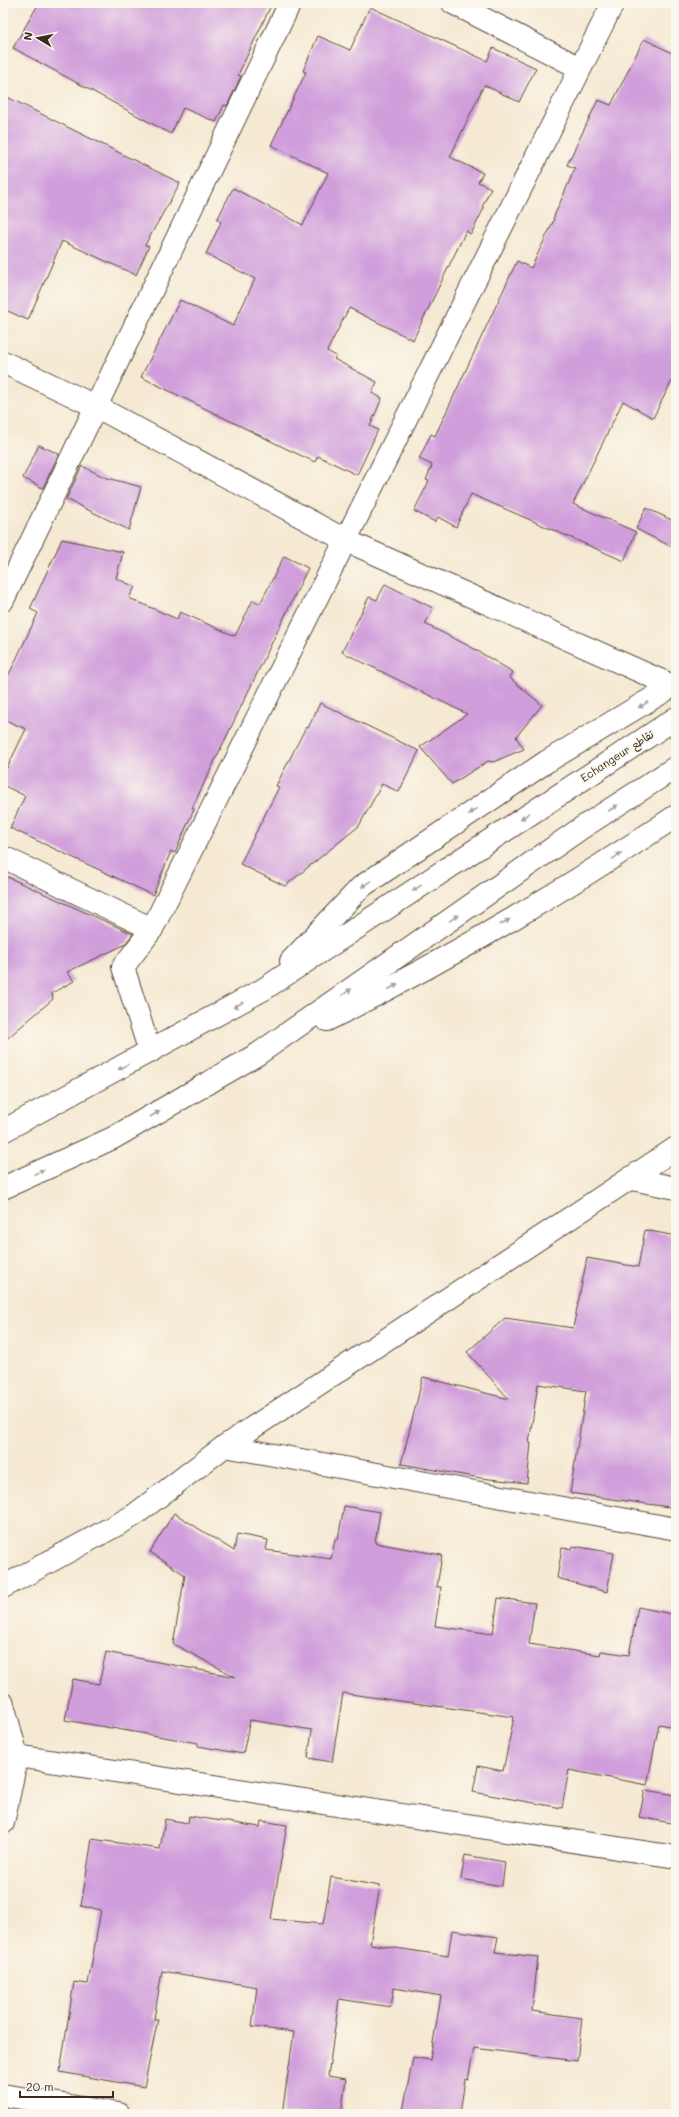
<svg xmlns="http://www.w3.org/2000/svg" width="679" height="2117" font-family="Mali,'Playpen Sans Arabic',sans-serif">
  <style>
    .building { fill: #d09edb }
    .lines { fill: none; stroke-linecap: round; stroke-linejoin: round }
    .minor-casing { stroke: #574739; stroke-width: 24 }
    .trunk-casing { stroke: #574739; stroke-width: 24 }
    .minor { stroke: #fff; stroke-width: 22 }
    .trunk { stroke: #fff; stroke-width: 22 }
    .oneway { fill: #a79f9a }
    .labels { text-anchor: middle; stroke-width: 3.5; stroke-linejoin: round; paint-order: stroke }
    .street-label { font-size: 11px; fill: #3b2a1e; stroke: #fbf7ec }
  </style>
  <rect width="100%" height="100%" fill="#fbf7ec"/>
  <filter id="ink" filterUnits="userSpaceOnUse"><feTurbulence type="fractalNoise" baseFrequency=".025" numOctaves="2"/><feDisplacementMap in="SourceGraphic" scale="8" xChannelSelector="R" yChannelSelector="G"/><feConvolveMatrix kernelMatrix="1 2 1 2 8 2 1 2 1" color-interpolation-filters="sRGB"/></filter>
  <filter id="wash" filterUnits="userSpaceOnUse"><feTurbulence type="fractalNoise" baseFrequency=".012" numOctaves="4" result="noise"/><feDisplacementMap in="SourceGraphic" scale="16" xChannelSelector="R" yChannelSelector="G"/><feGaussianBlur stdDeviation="0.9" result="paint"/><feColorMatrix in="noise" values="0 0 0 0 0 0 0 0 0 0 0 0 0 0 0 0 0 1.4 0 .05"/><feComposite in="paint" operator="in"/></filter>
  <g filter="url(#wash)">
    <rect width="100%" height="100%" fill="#f5e9d3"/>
    <g id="blocks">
      <g class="building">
        <path d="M39,3H272L238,75L241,76L227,106L224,105L216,122L183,108L171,134L13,48Z"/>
        <path d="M370,7L487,61L493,48L536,68L519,102L484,85L450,157L483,173L478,182L491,188L482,207L484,208L471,234L466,231L413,340L349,308L327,351L336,356L334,359L377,382L372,393L382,398L370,426L378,430L357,475L318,456L315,462L287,449L141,377L180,300L233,326L255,279L206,254L221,222L217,220L233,188L303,225L328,173L271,145L306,72L303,71L318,36L350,50Z"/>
        <path d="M644,39L676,55V373L653,418L623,401L573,504L636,532L624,561L471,494L456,527L438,517L435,522L414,511L429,481L426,480L432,465L419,459L431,434L435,436L517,261L531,268L554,220L553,219L575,168L567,165L598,100L611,105Z"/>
        <path d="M3,95L180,183L145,245L149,246L136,275L62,241L28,320L3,309Z"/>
        <path d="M39,445L59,454L43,488L23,478Z"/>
        <path d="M82,466L104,477L141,487L129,530L66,499Z"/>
        <path d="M646,508L676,522V549L636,529Z"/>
        <path d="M62,539L123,552L116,578L135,587L129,598L177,619L180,612L235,636L253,600L260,604L284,556L308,568L192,808L194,809L175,853L171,851L153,895L10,828L25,796L3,785V776L26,729L3,719V687L38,613L30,609Z"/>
        <path d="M385,584L433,608L425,624L471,647L513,672L510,678L542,705L516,737L524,749L493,762L488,761L452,784L420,747L467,714L342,652L369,597L377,600Z"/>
        <path d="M320,703L419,751L399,792L382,784L359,826L285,886L240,864L279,787L276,786L306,727L308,728Z"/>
        <path d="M3,875L133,934L124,945L67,972L74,981L52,993L53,999L3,1042Z"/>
        <path d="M645,1230L676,1236V1508L570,1493L586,1391L538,1384L529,1443H531L527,1483L480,1478L401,1464L423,1377L509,1399L467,1352L505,1318L573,1328L587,1258L638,1267Z"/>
        <path d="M344,1506L380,1512L375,1543L442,1555L437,1587H441L435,1626L493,1634L498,1598L535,1603L529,1644L600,1655L601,1651L629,1655L638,1607L676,1615V1727L659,1724L647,1785L569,1770L562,1808L473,1792L478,1766L503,1771L514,1717L343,1693L332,1762L308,1758L312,1730L250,1720L243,1754L198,1746V1743L65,1720L73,1679L99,1684L106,1652L236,1677L173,1644L185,1575L150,1552L174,1513L234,1551L237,1534L268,1540L266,1550L331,1559L335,1539H338Z"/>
        <path d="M573,1546L614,1553L607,1592L557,1578L562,1548L572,1549Z"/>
        <path d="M645,1790L676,1795V1824L639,1817Z"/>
        <path d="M189,1816L260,1827L261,1821L287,1825L271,1919L323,1924L331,1877L380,1886L370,1944L448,1956L452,1930L498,1937L495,1952L538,1957L532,2011L582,2018L577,2061L474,2048L468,2080L465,2079L460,2114H421L403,2111L413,2057L430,2060L441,1996L394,1988L391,2007L339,1999L328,2076L346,2079L341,2114H282L294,2032L252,2027L257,1987L162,1971L154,2019H158L144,2087L60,2072L74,1982L88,1984L101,1910L81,1906L92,1839L160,1849L165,1819L188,1823Z"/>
        <path d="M465,1855L505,1862L502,1886L461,1879Z"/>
      </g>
    </g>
  </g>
  <g filter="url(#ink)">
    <use href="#blocks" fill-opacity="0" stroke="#574739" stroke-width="1"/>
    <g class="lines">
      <defs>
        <g id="minor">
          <path d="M453,3L580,68"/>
          <path d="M3,362L97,407L347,541L673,686"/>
          <path d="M3,600L290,3"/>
          <path d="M3,857L152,929"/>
          <path d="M150,1052L123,967L152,929L613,3"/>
          <path d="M632,1179L676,1188"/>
          <path d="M225,1446L676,1148"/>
          <path d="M3,1587L133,1516L225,1446L676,1529"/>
          <path d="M3,1704L17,1756L676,1857"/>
          <path d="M3,1823L17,1756"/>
          <path d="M3,2095L119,2114"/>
        </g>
        <g id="trunk">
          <path d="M291,961L361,887L546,762L676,684"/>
          <path d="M327,1020C447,960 564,891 676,816"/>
          <path d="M3,1131L264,989L676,718"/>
          <path d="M3,1188L113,1138L258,1054L580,829L676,767"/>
        </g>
      </defs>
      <use href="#minor" class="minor-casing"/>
      <use href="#trunk" class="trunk-casing"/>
      <use href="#minor" class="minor"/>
      <use href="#trunk" class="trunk"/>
    </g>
    <defs><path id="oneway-solid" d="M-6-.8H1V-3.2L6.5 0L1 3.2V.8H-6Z"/></defs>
    <g class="oneway">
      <use href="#oneway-solid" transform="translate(643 705) rotate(149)"/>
      <use href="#oneway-solid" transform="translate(613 808) rotate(-33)"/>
      <use href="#oneway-solid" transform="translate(473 811) rotate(146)"/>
      <use href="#oneway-solid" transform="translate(525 816) rotate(146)"/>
      <use href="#oneway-solid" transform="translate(617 856) rotate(-34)"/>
      <use href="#oneway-solid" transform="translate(366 884) rotate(145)"/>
      <use href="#oneway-solid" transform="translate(417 888) rotate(146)"/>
      <use href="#oneway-solid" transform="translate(454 918) rotate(-35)"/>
      <use href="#oneway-solid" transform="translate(505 922) rotate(-30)"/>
      <use href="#oneway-solid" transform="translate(393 987) rotate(-28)"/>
      <use href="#oneway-solid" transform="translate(347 992) rotate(-35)"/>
      <use href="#oneway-solid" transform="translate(238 1005) rotate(150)"/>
      <use href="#oneway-solid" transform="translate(123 1067) rotate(152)"/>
      <use href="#oneway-solid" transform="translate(155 1114) rotate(-30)"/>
      <use href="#oneway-solid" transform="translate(39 1172) rotate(-24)"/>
    </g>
  </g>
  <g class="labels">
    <g class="street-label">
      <text transform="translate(617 756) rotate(-33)" y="4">Echangeur تقاطع</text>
    </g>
  </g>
  <rect width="679" height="2117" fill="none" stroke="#fbf7ec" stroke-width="16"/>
  <g transform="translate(38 38) rotate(280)" stroke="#fbf7ec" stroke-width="3" paint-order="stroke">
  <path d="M0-3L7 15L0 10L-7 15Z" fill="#3b2a1e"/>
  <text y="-6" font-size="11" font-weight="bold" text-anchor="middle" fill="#3b2a1e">N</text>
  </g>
  <path d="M20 2091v6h93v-6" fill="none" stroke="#3b2a1e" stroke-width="2"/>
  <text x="26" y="2091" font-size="12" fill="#3b2a1e" stroke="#fbf7ec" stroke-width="3" paint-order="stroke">20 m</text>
</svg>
